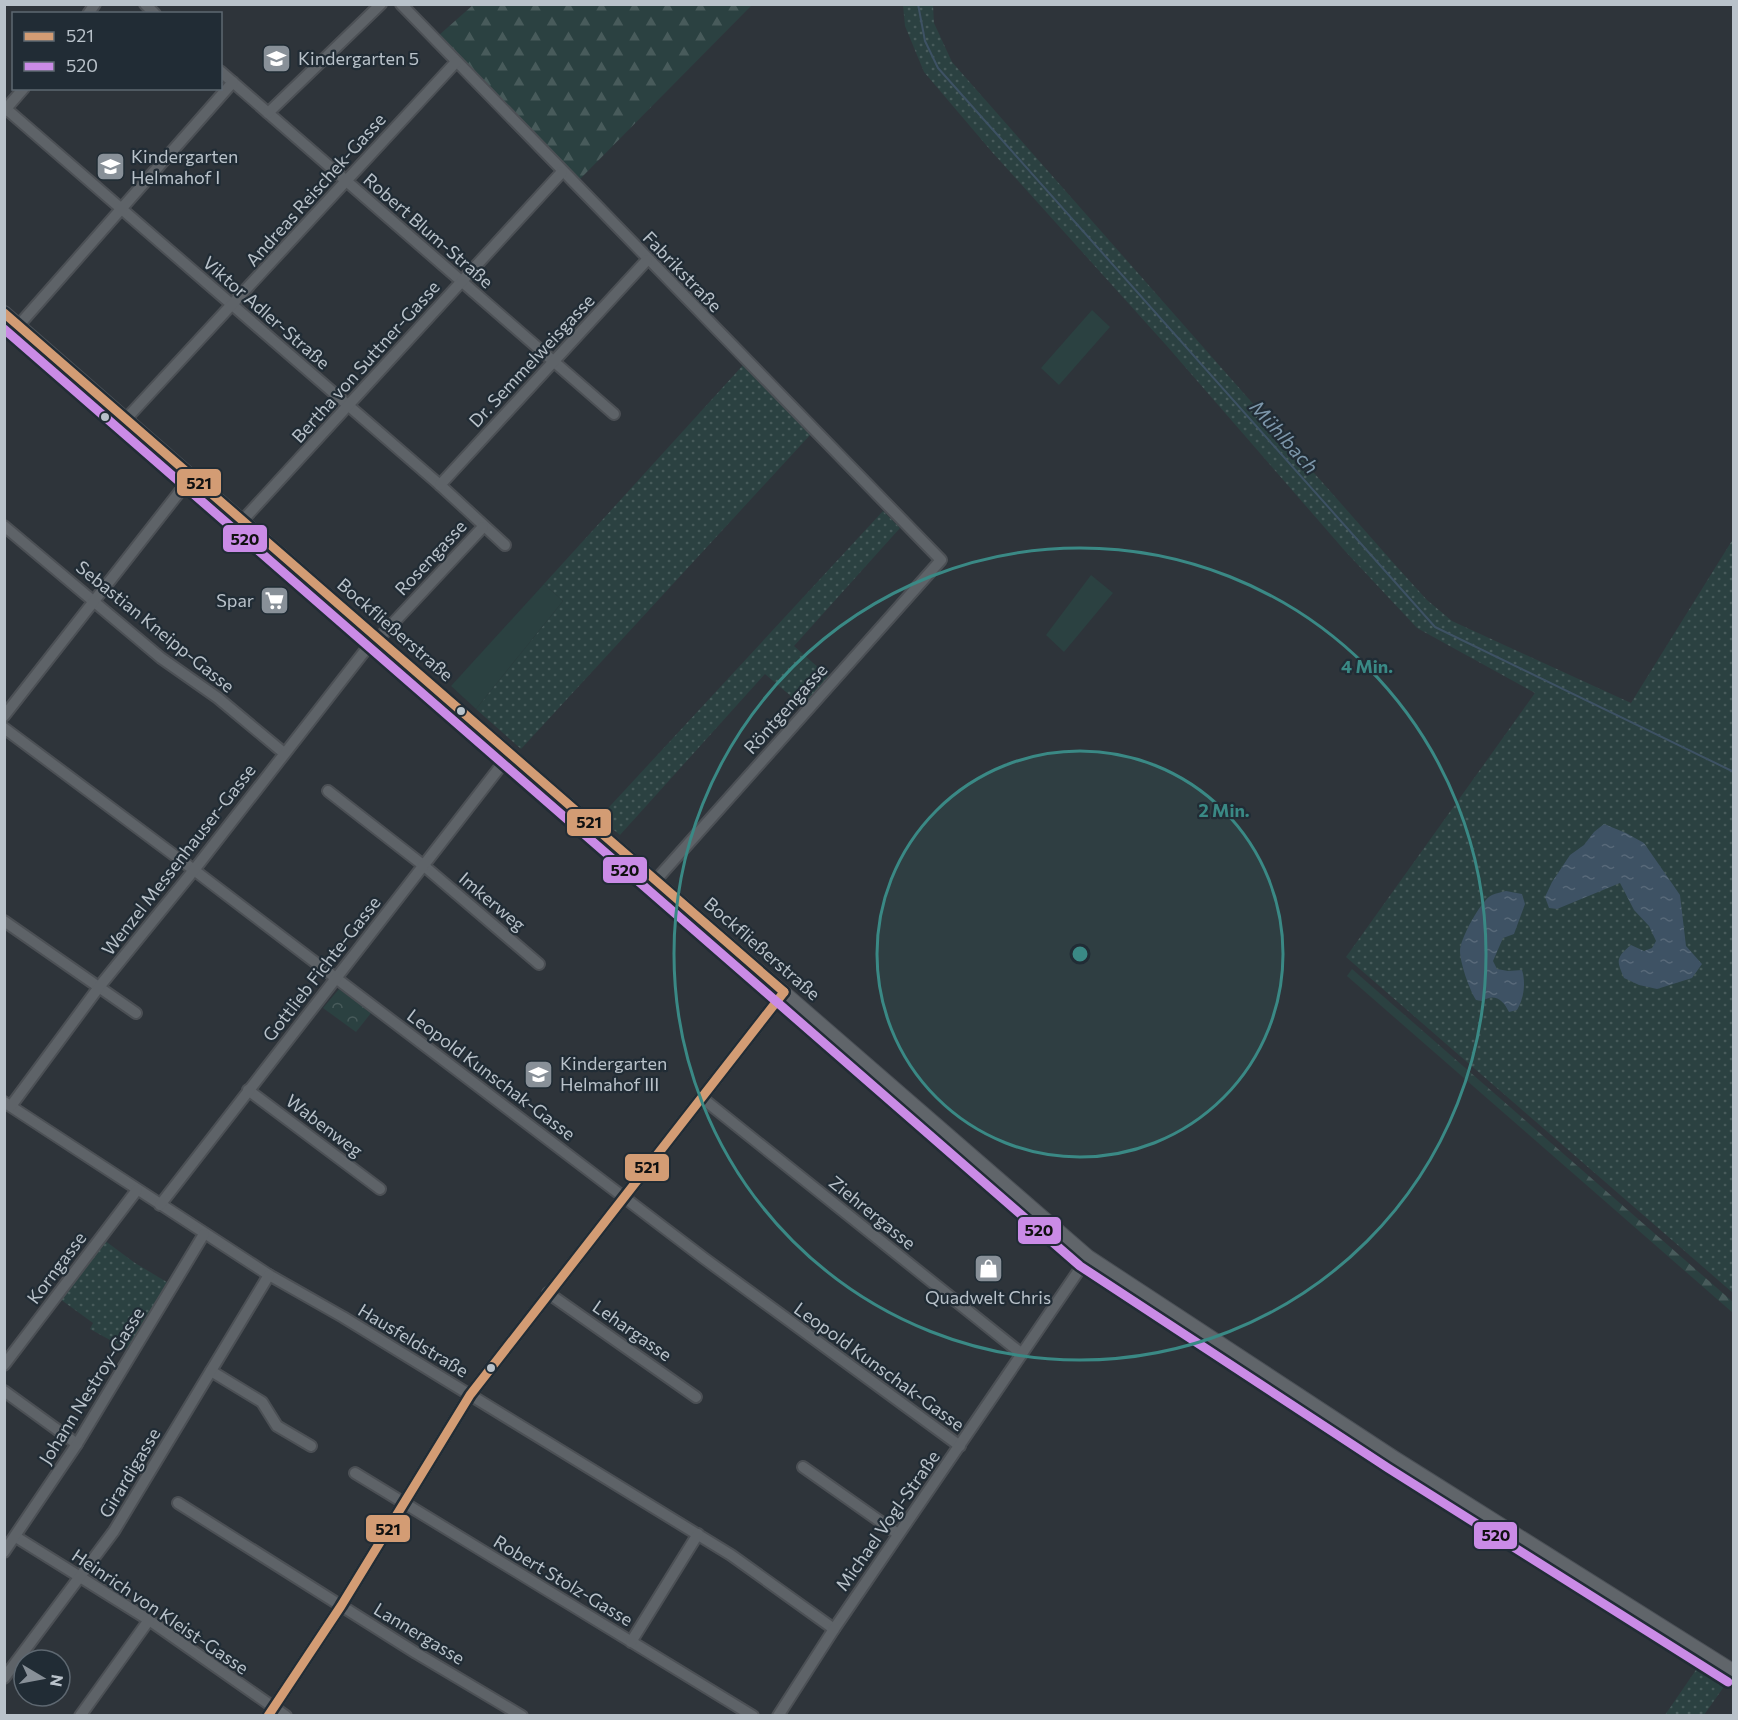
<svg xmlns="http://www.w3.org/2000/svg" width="1738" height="1720" font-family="Commissioner,sans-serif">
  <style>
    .grass { fill: url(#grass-dots) }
    .forest { fill: url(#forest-firs) }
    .park { fill: url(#park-crowns) }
    .garden { fill: #2b4141 }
    .water { fill: url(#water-ripples) }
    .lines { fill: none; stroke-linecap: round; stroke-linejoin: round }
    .stream { stroke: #3e5264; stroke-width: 2 }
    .minor-casing { stroke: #4c5055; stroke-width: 14 }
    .major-casing { stroke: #4c5157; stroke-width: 16 }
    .minor { stroke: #5e6368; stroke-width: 10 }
    .major { stroke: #60656a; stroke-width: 14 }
    .bus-1-casing { stroke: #212c35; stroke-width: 14 }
    .bus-2-casing { stroke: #212c35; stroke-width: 14 }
    .bus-1 { stroke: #d39c74; stroke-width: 9 }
    .bus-2 { stroke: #ca8be6; stroke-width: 9 }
    .ring { fill: none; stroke: #3a8985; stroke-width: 3 }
    .bus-dot { fill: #b9c2ca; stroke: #212c35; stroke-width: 2 }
    .labels { text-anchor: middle; stroke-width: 4.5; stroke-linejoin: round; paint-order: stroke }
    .poi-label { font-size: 18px; fill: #b9c2ca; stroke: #212c35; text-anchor: start }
    .street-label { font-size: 18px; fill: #b9c2ca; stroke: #212c35 }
    .water-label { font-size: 20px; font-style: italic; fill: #7c96aa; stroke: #212c35 }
    .centre { fill: #3a8985; stroke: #212c35; stroke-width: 3 }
    .ring-label { font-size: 18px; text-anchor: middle; font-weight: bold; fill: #3a8985; stroke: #212c35; stroke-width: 4.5; stroke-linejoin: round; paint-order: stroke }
    .line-badge { stroke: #212c35; stroke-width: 2 }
    .pale-badge-label { font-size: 16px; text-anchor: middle; font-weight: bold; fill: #111 }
  </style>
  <defs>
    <pattern id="grass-dots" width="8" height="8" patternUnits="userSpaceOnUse" patternTransform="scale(1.5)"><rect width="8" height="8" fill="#2b4141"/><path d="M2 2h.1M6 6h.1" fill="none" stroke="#485b5b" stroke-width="1.8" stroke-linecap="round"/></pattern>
    <pattern id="forest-firs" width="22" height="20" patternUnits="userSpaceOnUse" patternTransform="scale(1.5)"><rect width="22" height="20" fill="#2b4141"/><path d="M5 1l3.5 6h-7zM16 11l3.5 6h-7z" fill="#485b5b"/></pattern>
    <pattern id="park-crowns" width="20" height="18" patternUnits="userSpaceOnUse" patternTransform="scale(1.5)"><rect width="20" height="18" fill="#2b4141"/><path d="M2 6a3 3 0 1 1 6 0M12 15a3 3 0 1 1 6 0" fill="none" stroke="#485b5b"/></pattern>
    <pattern id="water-ripples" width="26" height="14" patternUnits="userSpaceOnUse" patternTransform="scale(1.5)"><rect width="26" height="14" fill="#3e5264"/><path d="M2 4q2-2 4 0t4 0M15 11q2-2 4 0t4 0" fill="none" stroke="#586979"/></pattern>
  </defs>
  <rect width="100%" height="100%" fill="#2e343a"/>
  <g class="grass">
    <path d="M903,5H933L934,23L952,62L1397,567L1427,600L1452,621L1631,703L1733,539V1293L1346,957L1535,693L1417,628L1345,551L1166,345L992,152L924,72L905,26Z"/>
    <path d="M744,364L811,434L521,749L476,709L563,601L544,584Z"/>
    <path d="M883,511L900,528L794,646L830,678L807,703H799L765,674L620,835L599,818Z"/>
    <path d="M104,1240L135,1263L170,1284L130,1351L90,1329L93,1323L60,1299Z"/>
    <path d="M1694,1657L1722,1676L1723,1688L1704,1715H1665L1698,1667V1662Z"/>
  </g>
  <g class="forest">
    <path d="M473,5H752L578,181L438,36Z"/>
    <path d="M1352,969L1733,1302V1313L1347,976Z"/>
  </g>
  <path class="park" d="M339,989L371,1013L356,1032L323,1008Z"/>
  <g class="garden">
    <path d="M1092,310L1110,327L1059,385L1041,368Z"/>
    <path d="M1091,575L1113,593L1064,652L1046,635Z"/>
    <path d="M544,584L563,601L476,709L451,686Z"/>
  </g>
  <g class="water">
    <path d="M1604,824L1626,833L1644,843L1680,895L1686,946L1702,964L1692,978L1657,989L1639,985L1624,978C1617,961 1615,958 1631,945L1644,951L1652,948L1656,941L1649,926L1634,910L1620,883L1557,909L1549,908L1545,897L1552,882L1570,855L1584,845L1594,832Z"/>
    <path d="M1506,891L1522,894L1525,904L1514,934L1503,938L1493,961L1497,969L1508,971L1522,970C1526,982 1524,999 1517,1010L1509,1012C1503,999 1494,993 1482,1001L1476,1000C1470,991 1460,963 1460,951C1460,939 1481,900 1492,895C1496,893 1502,892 1506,891Z"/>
  </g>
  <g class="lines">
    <path class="stream" d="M918,4L925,41L938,68L1435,627L1734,772"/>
    <defs>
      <g id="minor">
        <path d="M145,4L155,14"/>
        <path d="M401,4L941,560L656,880"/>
        <path d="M88,14L95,4"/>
        <path d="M220,71L614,414"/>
        <path d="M4,107L440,485L505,545"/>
        <path d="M4,111L24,88"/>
        <path d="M268,113L381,4"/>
        <path d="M19,325L233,82"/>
        <path d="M126,419L456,62"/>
        <path d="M440,485L647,260"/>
        <path d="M243,520L562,172"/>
        <path d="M4,526L161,658L218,698L284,753"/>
        <path d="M4,716L192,476"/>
        <path d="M4,728L194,870L705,1259L960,1446"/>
        <path d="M328,791L423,865L539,964"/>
        <path d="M4,921L136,1013"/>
        <path d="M248,1090L380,1189"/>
        <path d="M702,1098L1022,1354"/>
        <path d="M4,1102L269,1275L343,1317L731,1555L834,1629"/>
        <path d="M11,1106L99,987L194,870L371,643L384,633L483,527"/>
        <path d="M160,1205L510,754"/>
        <path d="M548,1293L696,1397"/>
        <path d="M4,1365L137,1190"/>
        <path d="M211,1371L262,1402L277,1426L311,1446"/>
        <path d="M4,1391L77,1444"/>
        <path d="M803,1467L898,1534"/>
        <path d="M355,1473L753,1716"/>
        <path d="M178,1503L416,1653L522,1716"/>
        <path d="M16,1537L149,1620L286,1716"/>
        <path d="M4,1552L77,1444L204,1234"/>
        <path d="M631,1642L698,1534"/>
        <path d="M4,1678L114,1531L269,1275"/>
        <path d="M80,1716L149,1620"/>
        <path d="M268,1716L341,1606L470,1395L784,992"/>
        <path d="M778,1716L834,1629L1088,1257"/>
      </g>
      <path id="major" d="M4,313L441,695L1088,1257L1394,1458L1734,1672"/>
    </defs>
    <use href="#minor" class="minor-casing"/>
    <use href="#major" class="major-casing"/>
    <use href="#minor" class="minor"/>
    <use href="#major" class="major"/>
    <defs>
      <g id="bus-1">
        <path d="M4,313L784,992"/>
        <path d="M268,1716L341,1606L470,1395L784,992"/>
      </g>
      <path id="bus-2" d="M4,329L1080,1266L1388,1468L1728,1682"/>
    </defs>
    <use href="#bus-1" class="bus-1-casing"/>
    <use href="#bus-2" class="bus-2-casing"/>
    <use href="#bus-1" class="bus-1"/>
    <use href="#bus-2" class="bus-2"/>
  </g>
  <circle cx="1080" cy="954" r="203" fill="#3a8985" fill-opacity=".12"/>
  <g class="ring">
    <circle cx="1080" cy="954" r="203"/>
    <circle cx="1080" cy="954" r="406"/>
  </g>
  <defs>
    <symbol id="school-square" viewBox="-11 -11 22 22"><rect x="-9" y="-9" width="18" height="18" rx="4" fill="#889098" stroke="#212c35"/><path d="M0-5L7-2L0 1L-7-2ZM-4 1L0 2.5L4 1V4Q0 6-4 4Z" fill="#fff"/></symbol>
    <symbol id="supermarket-square" viewBox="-11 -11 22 22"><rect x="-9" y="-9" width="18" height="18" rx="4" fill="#889098" stroke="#212c35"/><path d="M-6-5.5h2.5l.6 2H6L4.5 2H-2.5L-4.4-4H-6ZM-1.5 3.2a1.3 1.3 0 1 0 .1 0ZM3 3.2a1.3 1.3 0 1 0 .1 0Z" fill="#fff"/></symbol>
    <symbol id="shop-square" viewBox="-11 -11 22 22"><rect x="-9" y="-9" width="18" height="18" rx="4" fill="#889098" stroke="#212c35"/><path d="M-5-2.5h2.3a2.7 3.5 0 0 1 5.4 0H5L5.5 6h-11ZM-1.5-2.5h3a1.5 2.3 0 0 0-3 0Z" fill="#fff"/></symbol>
  </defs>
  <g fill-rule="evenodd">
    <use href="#school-square" x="260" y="42" width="33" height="33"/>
    <use href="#school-square" x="94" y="150" width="33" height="33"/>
    <use href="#supermarket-square" x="258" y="584" width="33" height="33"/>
    <use href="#school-square" x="522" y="1058" width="33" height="33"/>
    <use href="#shop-square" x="972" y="1252" width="33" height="33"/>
  </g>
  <g class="bus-dot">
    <circle cx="105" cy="417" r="5"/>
    <circle cx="461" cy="711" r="5"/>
    <circle cx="491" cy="1368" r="5"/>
  </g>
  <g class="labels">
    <g class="poi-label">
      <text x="298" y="65">Kindergarten 5</text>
      <text x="131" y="163">Kindergarten<tspan x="131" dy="21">Helmahof I</tspan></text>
      <text x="254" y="607" text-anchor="end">Spar</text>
      <text x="560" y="1070">Kindergarten<tspan x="560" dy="21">Helmahof III</tspan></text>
      <text x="988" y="1304" text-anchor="middle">Quadwelt Chris</text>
    </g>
    <g class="street-label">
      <text transform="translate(316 190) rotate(-48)" y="6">Andreas Reischek-Gasse</text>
      <text transform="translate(428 231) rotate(41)" y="6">Robert Blum-Straße</text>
      <text transform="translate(682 272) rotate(46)" y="6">Fabrikstraße</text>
      <text transform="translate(266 313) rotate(41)" y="6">Viktor Adler-Straße</text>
      <text transform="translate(532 361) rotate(-47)" y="6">Dr. Semmelweisgasse</text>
      <text transform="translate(366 362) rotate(-48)" y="6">Bertha von Suttner-Gasse</text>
      <text transform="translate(431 558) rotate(-47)" y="6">Rosengasse</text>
      <text transform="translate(155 627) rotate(39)" y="6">Sebastian Kneipp-Gasse</text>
      <text transform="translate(395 630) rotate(41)" y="6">Bockfließerstraße</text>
      <text transform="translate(786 709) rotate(-48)" y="6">Röntgengasse</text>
      <text transform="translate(179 860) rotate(-52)" y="6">Wenzel Messenhauser-Gasse</text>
      <text transform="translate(492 902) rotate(40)" y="6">Imkerweg</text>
      <text transform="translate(762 949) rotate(41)" y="6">Bockfließerstraße</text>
      <text transform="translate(322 969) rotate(-52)" y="6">Gottlieb Fichte-Gasse</text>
      <text transform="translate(491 1075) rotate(37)" y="6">Leopold Kunschak-Gasse</text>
      <text transform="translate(324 1126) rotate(37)" y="6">Wabenweg</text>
      <text transform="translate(872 1213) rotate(39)" y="6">Ziehrergasse</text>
      <text transform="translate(57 1268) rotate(-53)" y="6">Korngasse</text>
      <text transform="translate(632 1331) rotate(35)" y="6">Lehargasse</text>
      <text transform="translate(413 1341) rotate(31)" y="6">Hausfeldstraße</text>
      <text transform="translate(879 1367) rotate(36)" y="6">Leopold Kunschak-Gasse</text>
      <text transform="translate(92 1386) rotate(-58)" y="6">Johann Nestroy-Gasse</text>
      <text transform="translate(130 1473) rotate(-59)" y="6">Girardigasse</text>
      <text transform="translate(888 1521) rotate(-55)" y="6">Michael Vogl-Straße</text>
      <text transform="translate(563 1581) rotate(31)" y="6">Robert Stolz-Gasse</text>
      <text transform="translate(160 1612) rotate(34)" y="6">Heinrich von Kleist-Gasse</text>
      <text transform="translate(419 1634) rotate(31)" y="6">Lannergasse</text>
    </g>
    <g class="water-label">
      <text transform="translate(1284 437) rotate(48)" y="7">Mühlbach</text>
    </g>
  </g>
  <circle cx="1080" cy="954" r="9" class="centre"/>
  <g class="ring-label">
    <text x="1367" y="673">4 Min.</text>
    <text x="1224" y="817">2 Min.</text>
  </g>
  <g class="line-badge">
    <rect x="176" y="468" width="46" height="29" rx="6" fill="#d39c74"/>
    <rect x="222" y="524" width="46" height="29" rx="6" fill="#ca8be6"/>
    <rect x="566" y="808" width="46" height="29" rx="6" fill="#d39c74"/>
    <rect x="602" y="856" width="46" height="28" rx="6" fill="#ca8be6"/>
    <rect x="624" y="1153" width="46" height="29" rx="6" fill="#d39c74"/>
    <rect x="1017" y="1216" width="45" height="29" rx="6" fill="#ca8be6"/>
    <rect x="365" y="1514" width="46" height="29" rx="6" fill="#d39c74"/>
    <rect x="1473" y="1521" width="45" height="29" rx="6" fill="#ca8be6"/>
  </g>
  <g class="pale-badge-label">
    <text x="199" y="489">521</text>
    <text x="245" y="545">520</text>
    <text x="589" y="828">521</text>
    <text x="625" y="876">520</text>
    <text x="647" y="1173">521</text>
    <text x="1039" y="1236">520</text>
    <text x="388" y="1535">521</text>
    <text x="1496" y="1541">520</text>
  </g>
  <rect width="1738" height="1720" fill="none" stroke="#b9c2ca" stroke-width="12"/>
  <rect x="12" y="12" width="210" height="78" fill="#212c35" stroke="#5e6871" stroke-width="1.5"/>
  <rect x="24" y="32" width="30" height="9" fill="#d39c74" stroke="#5e6871" stroke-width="1.5"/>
  <text x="66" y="42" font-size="18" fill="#b9c2ca">521</text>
  <rect x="24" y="62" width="30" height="9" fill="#ca8be6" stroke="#5e6871" stroke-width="1.5"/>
  <text x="66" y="72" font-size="18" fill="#b9c2ca">520</text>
  <g transform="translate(42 1678) rotate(100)"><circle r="28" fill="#212c35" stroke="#5e6871" stroke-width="1.5"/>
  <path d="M0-4.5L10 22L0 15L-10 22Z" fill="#889098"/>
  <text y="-9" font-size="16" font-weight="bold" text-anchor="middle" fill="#b9c2ca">N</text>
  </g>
</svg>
